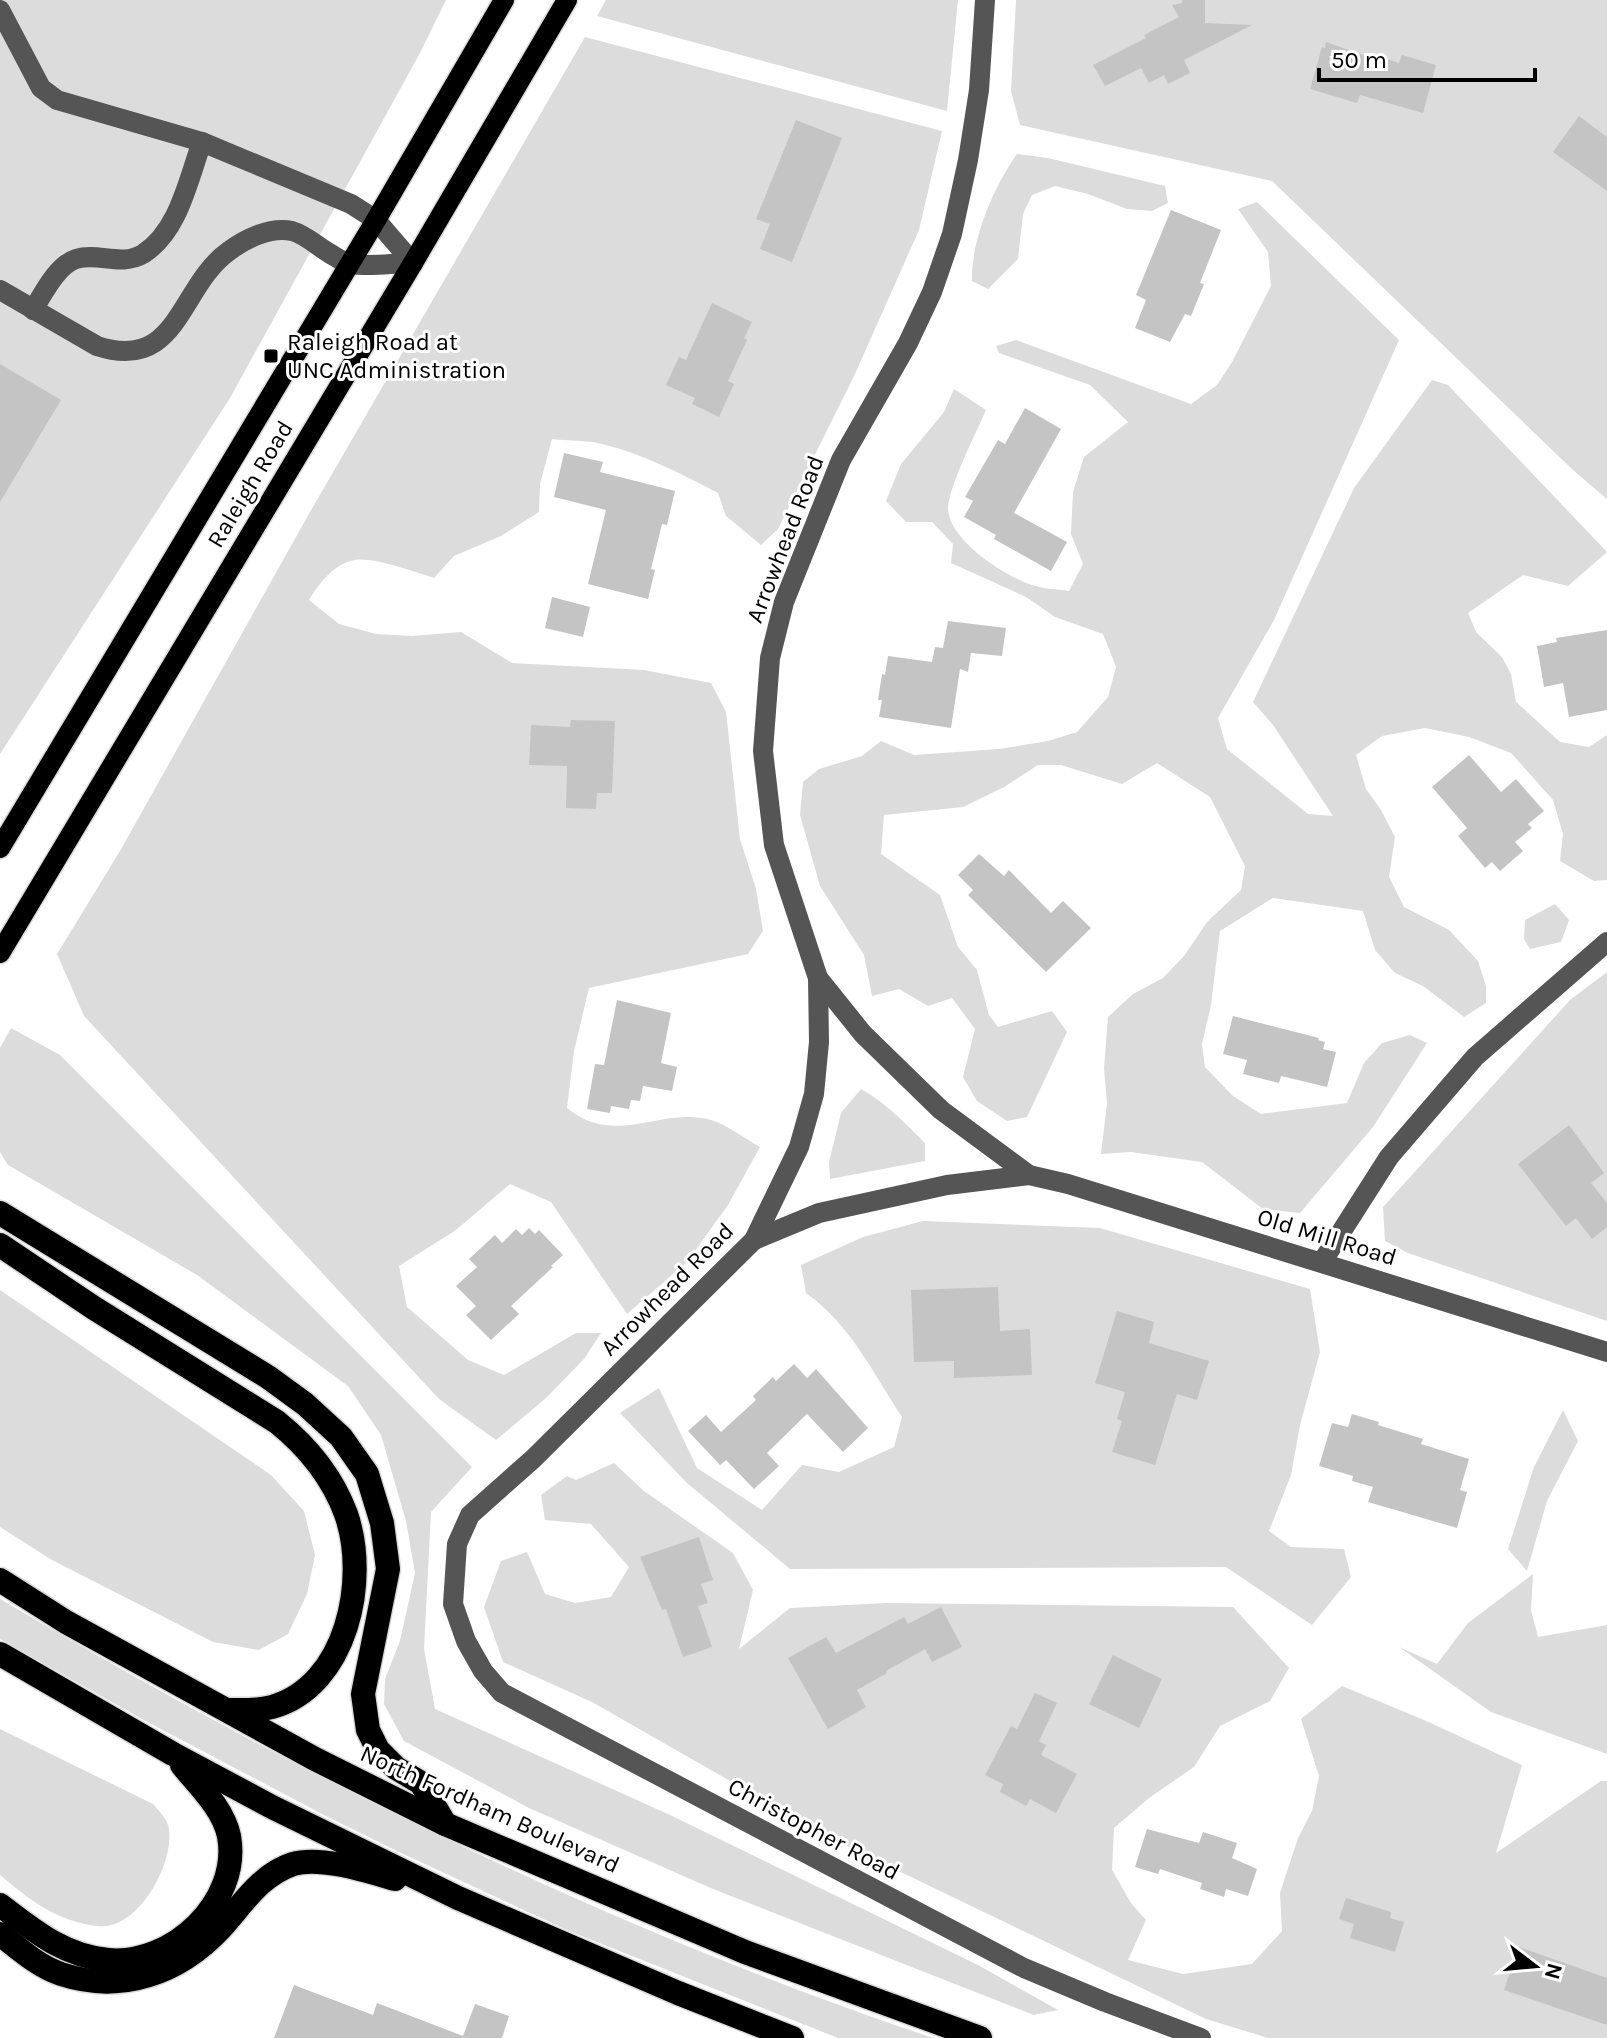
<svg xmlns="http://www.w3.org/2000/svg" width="1607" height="2038" font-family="Karla,sans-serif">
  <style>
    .green { fill: #dcdcdc }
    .building { fill: #c4c4c4 }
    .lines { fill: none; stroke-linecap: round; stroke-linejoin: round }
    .major-casing { stroke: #dbdbdb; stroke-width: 23 }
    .highway-casing { stroke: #dbdbdb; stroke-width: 27 }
    .minor { stroke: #555; stroke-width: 20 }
    .major { stroke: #000; stroke-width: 20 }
    .highway { stroke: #000; stroke-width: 24 }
    .poi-dot { fill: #000; stroke: #fff; stroke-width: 3 }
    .labels { text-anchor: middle; stroke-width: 6; stroke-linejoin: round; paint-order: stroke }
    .poi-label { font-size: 24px; fill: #000; stroke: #fff; text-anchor: start }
    .street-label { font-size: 24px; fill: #000; stroke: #fff }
  </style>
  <rect width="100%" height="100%" fill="#fff"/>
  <g class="green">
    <path d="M0,0H446L420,53L230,398L0,754Z"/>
    <path d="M606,0H958L947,111L597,16Z"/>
    <path d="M1016,0H1607V499L1573,470L1272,181L1020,125L1011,91Z"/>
    <path d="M585,37L942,131L919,230L855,374L778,529L761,545L726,516L718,493C681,474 644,454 602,444C587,440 569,441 552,439L540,484L539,512L501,536L454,556L434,578C415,572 374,557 355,560C334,563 319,584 309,600L339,624L376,634L412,636L461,632L512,663L644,670L711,683L726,712L740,839L756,889L763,931L748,954L589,988L574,1051L567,1108C616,1148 660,1106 711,1120C728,1125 745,1139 760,1147L728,1205L687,1262L627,1314L551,1202L510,1184L456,1230L399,1266L407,1307L468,1360L504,1375L576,1333H601L584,1359L546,1398L496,1440L439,1399L84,1016L57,954L120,851L310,512Z"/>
    <path d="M1017,154L1048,158L1165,186L1168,203L1152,211L1127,209L1088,194L1055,186L1032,195L1023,214L1018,259L988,289L972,281C971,240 993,188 1017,154Z"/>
    <path d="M1257,202L1399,340L1274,620L1218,718L1227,749L1308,814L1333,816L1273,725L1253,702L1354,488L1432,380L1448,385L1607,552L1568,586L1523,575L1468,613L1476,632L1502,657L1511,674L1516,702L1560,742L1589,747L1607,735V880L1594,881L1560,861L1563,834L1553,800L1511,753L1469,737L1425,728L1382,736L1356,755L1366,789L1381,810L1395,837L1389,877L1404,907L1449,930L1478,961L1486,986V1003L1464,1017L1423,986L1395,973L1375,950L1363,911L1273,898L1220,931L1211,1005L1202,1044L1205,1067L1233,1096L1261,1114L1347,1103L1364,1063L1382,1043L1410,1035L1427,1043L1373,1127L1300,1213L1263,1209L1202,1162L1131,1152L1101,1154L1107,1103L1104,1068L1108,1017L1133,994L1163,978L1184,956L1207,922L1241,890L1245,866L1210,797L1157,763L1122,784L1061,765H1038L1004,787L963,807L884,815L881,854L940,895L958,947L977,970L989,1015L998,1027L1052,1011L1067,1032L1027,1117L1007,1121L977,1101L963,1077L975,1029L952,998L928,1006L899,989L872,996L864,955L820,886L800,815L803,782L819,769L862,756L881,741L914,755L999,749L1048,741L1077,732L1108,697L1116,667L1103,634L1055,617L1026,597L951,563L953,544L932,522H906L886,501L901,464L944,412L954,389L986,410C976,433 949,486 948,508C948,540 1006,577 1032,585C1043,589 1057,589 1069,591L1083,564L1071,534L1073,492L1084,457L1128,422L1090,385L999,353L996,346L1016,340L1191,404L1217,385L1232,362L1271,286L1268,252L1238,209Z"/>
    <path d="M1555,904L1569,920L1561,942L1530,949L1524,939L1525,920Z"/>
    <path d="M1607,972V1321L1408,1253L1385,1241L1383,1207L1570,1000Z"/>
    <path d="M11,1028L60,1055L472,1467L431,1512L424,1649L435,1709L670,1815L978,1965L1058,2010L1034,2015L713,1889L529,1808L404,1741L384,1704L385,1679L400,1641L415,1573L406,1521L381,1435L348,1386L197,1275L8,1165L0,1152V1048Z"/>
    <path d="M861,1089C886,1103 905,1123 925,1143V1161L830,1179L829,1162L841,1113Z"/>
    <path d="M923,1221L1100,1228L1310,1289L1320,1352L1300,1425L1291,1475L1269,1531L1291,1547L1344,1549L1351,1577L1312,1625L1226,1567L790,1569L687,1483L620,1413L659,1388L697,1468L762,1510L802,1465L839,1472L894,1447L902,1417C873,1373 850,1324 806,1293L801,1265L863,1237Z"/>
    <path d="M0,1290L271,1475L304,1511L315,1555L307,1594L288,1634L259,1650L213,1642L52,1560L0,1527Z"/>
    <path d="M1563,1410L1578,1441L1547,1501L1527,1571L1508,1549L1534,1467Z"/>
    <path d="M614,1463L644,1491L733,1553L753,1590L739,1649L790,1608L886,1603L1233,1607L1289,1668L1270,1701L1220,1726L1194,1767L1149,1798L1114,1828L1112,1870L1131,1903L1146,1920L1128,1960L1183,1974L1252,1964L1282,1931L1280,1893L1298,1838L1312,1811L1319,1776L1301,1719L1342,1686L1424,1720L1522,1765L1496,1853L1601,1781H1607V2038H1268L1206,2019L828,1837L592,1702L503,1662L484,1607L501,1561L527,1552L545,1594L575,1603L611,1597L629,1567L591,1524L545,1520L541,1495L567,1476L576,1480Z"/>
    <path d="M1533,1574L1531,1610L1538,1637L1607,1625V1754L1491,1712L1399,1647L1437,1664L1468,1623Z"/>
    <path d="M0,1599C296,1774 606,1928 933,2038H838L569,1931L401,1853L324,1815L140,1718L0,1639Z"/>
    <path d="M0,1729L153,1804C159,1811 168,1820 169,1829C174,1864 138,1932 96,1926C55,1920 31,1901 0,1875Z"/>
  </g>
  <g class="building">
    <path d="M1182,0H1205V23L1252,25L1184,60L1190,73L1168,84L1164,75L1149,83L1141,68L1105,86L1093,65L1146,38L1144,35L1179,17L1172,5L1182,3Z"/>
    <path d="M1326,42L1380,61L1383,58L1399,63L1402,55L1436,65L1423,113L1360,95L1357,103L1310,89L1322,47L1325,48Z"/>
    <path d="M1579,116L1607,137V191L1553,152Z"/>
    <path d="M796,120L842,138L792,262L760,249L770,224L756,219Z"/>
    <path d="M1171,210L1221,230L1200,283L1204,284L1191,316L1185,314L1170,342L1135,328L1146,300L1136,295Z"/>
    <path d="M712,303L752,322L744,338L747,340L728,381L734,384L719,417L692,404L695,398L666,385L679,357L686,360Z"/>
    <path d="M0,364L61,400L0,502Z"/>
    <path d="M1025,408L1061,429L1014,513L1067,542L1051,571L994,539L996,535L964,517L973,501L965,497L998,440L1005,444Z"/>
    <path d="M564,453L603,462L600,472L675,491L667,525L662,524L651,569L655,570L648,599L588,584L606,510L554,497Z"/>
    <path d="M552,597L590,607L583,637L545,628Z"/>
    <path d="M948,621L1006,628L1002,656L971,653L968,672L960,669L951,728L879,717L882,700H878L882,674L885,675L888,656L932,662L935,647L943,648Z"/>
    <path d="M1607,630V710L1569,717L1563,683L1544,687L1537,646L1557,642L1556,638Z"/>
    <path d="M571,720L615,721L612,793H597L596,809L566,808L567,766L529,765L531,725L570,727Z"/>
    <path d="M1469,755L1501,792L1516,779L1544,811L1528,824L1532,828L1515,842L1523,851L1500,871L1492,862L1485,868L1458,836L1467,828L1432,787Z"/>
    <path d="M979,854L1004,876L1009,870L1051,913L1063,901L1091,928L1046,972L968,895L973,890L958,875Z"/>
    <path d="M617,1000L671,1013L661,1063L677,1067L672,1091L643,1086L640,1101L631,1100L629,1109L611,1106L610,1113L587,1109L595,1064L604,1065Z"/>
    <path d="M1233,1016L1319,1038L1318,1040L1325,1042L1323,1049L1336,1052L1327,1087L1281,1076L1279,1083L1243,1074L1247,1060L1223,1054Z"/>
    <path d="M1569,1125L1604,1173L1591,1183L1607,1203V1227L1592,1239L1576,1218L1566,1226L1518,1164Z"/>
    <path d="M529,1228L535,1234L539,1230L563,1255L551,1266L553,1267L511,1306L519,1314L491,1340L466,1315L476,1306L456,1286L477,1267L469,1259L495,1235L502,1243L516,1229L522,1235Z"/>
    <path d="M998,1287L1000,1331L1030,1329L1032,1375L954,1378V1361L914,1362L911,1290Z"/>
    <path d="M1117,1311L1154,1322L1149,1343L1209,1361L1197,1400L1177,1394L1155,1465L1112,1452L1122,1421L1117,1419L1125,1392L1095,1383Z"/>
    <path d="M794,1364L807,1378L816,1369L868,1428L843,1452L807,1414L767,1453L779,1466L754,1489L726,1460L720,1465L688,1431L706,1415L721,1432L756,1400L753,1396L773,1377L776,1381Z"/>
    <path d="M1352,1414L1379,1422L1378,1425L1423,1439L1421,1444L1469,1459L1460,1490L1467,1492L1457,1528L1368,1502L1373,1487L1352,1481L1353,1476L1319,1466L1332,1423L1348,1427Z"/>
    <path d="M699,1537L713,1580L701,1584L708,1603L698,1606L712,1647L683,1657L666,1609L662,1610L640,1557Z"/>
    <path d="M941,1607L962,1647L932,1662L925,1649L886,1671L887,1673L857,1690L866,1707L828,1729L788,1658L826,1637L836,1653L904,1617L908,1624Z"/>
    <path d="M1113,1655L1162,1679L1139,1728L1089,1704Z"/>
    <path d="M1035,1693L1057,1703L1039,1741L1046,1745L1041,1755L1077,1774L1056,1813L1030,1799L1026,1806L1000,1792L1003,1784L985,1775L1011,1726L1017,1729Z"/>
    <path d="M1147,1829L1199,1843L1203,1832L1237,1843L1232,1858L1257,1869L1248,1896L1226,1889L1224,1897L1200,1889L1202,1883L1160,1869L1158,1874L1135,1867Z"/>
    <path d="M1346,1898L1391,1912L1390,1918L1404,1922L1395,1952L1350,1938L1354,1924L1339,1919Z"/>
    <path d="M1519,1947L1607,1978V2025L1504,1990Z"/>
    <path d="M294,1985L373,2015L377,2003L463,2036L475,2004L509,2016L502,2038H274Z"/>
  </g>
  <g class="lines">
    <defs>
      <g id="major">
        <path d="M0,848L376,220L504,0"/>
        <path d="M0,953L413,263L567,0"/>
      </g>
      <g id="highway">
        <path d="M0,1213L268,1377L305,1404L341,1437L367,1474L382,1523L388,1569L363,1694L368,1730L378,1750L396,1768L421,1783L445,1824"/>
        <path d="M0,1245L94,1308L277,1422C308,1447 332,1476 346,1514C369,1580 347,1686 272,1707C257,1711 243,1710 229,1710"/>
        <path d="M0,1580L66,1622L315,1759L445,1824L745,1952L980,2038"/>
        <path d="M0,1654L173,1754L272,1807L458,1898L678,1993L792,2038"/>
        <path d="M0,1905C34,1931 64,1956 108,1960C172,1966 241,1902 229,1836C223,1808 199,1786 182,1765"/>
        <path d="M0,1934C19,1949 38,1966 61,1974C122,1994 179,1973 221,1928C243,1904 260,1875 293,1864C321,1856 367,1871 395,1879"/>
      </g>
    </defs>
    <use href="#major" class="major-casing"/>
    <use href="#highway" class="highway-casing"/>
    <g class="minor">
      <path d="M985,0L979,90L968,160L952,234L932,292L908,343L841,460L784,602L770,658L763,751L774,845L818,978L819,1042L814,1094L799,1147L754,1240L533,1459L470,1515L457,1544L453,1604L466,1641L483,1671L502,1693L1024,1968L1105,2002L1201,2038"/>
      <path d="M0,10L41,88L57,100L202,142L351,204L376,220L413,263"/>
      <path d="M0,290L97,346C179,373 179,286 229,251C245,239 271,226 292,231C306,235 317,246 329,253C336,257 344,263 351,264C371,267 393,263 413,263"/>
      <path d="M33,310C43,294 57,265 76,259C98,252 121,267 143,254C179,231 188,180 202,142"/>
      <path d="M818,978L863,1034L941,1110L1029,1175"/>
      <path d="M754,1240L819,1213L947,1185L1029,1175L1068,1184L1607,1352"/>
      <path d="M1322,1262L1389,1157L1475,1057L1607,942"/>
    </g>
    <use href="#major" class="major"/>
    <use href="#highway" class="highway"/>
  </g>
  <rect class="poi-dot" x="263" y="348" width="16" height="16" rx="4"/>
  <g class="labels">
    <g class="poi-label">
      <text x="287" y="350">Raleigh Road at<tspan x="287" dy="28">UNC Administration</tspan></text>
    </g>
    <g class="street-label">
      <text transform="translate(250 484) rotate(-59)" y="8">Raleigh Road</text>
      <text transform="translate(785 539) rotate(-69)" y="8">Arrowhead Road</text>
      <text transform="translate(1327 1237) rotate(17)" y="8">Old Mill Road</text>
      <text transform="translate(667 1289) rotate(-45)" y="8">Arrowhead Road</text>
      <text transform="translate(490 1809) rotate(24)" y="8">North Fordham Boulevard</text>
      <text transform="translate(814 1829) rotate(28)" y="8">Christopher Road</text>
    </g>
  </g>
  <g transform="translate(1535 1966) rotate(106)" stroke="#ffffff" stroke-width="6" paint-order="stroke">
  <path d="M0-6L14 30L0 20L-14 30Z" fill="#000000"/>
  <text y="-12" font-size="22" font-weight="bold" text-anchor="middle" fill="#000000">N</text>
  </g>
  <path d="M1319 68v12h216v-12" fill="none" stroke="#000000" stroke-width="4"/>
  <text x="1331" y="68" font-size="24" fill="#000000" stroke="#ffffff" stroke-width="6" paint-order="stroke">50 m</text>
</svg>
